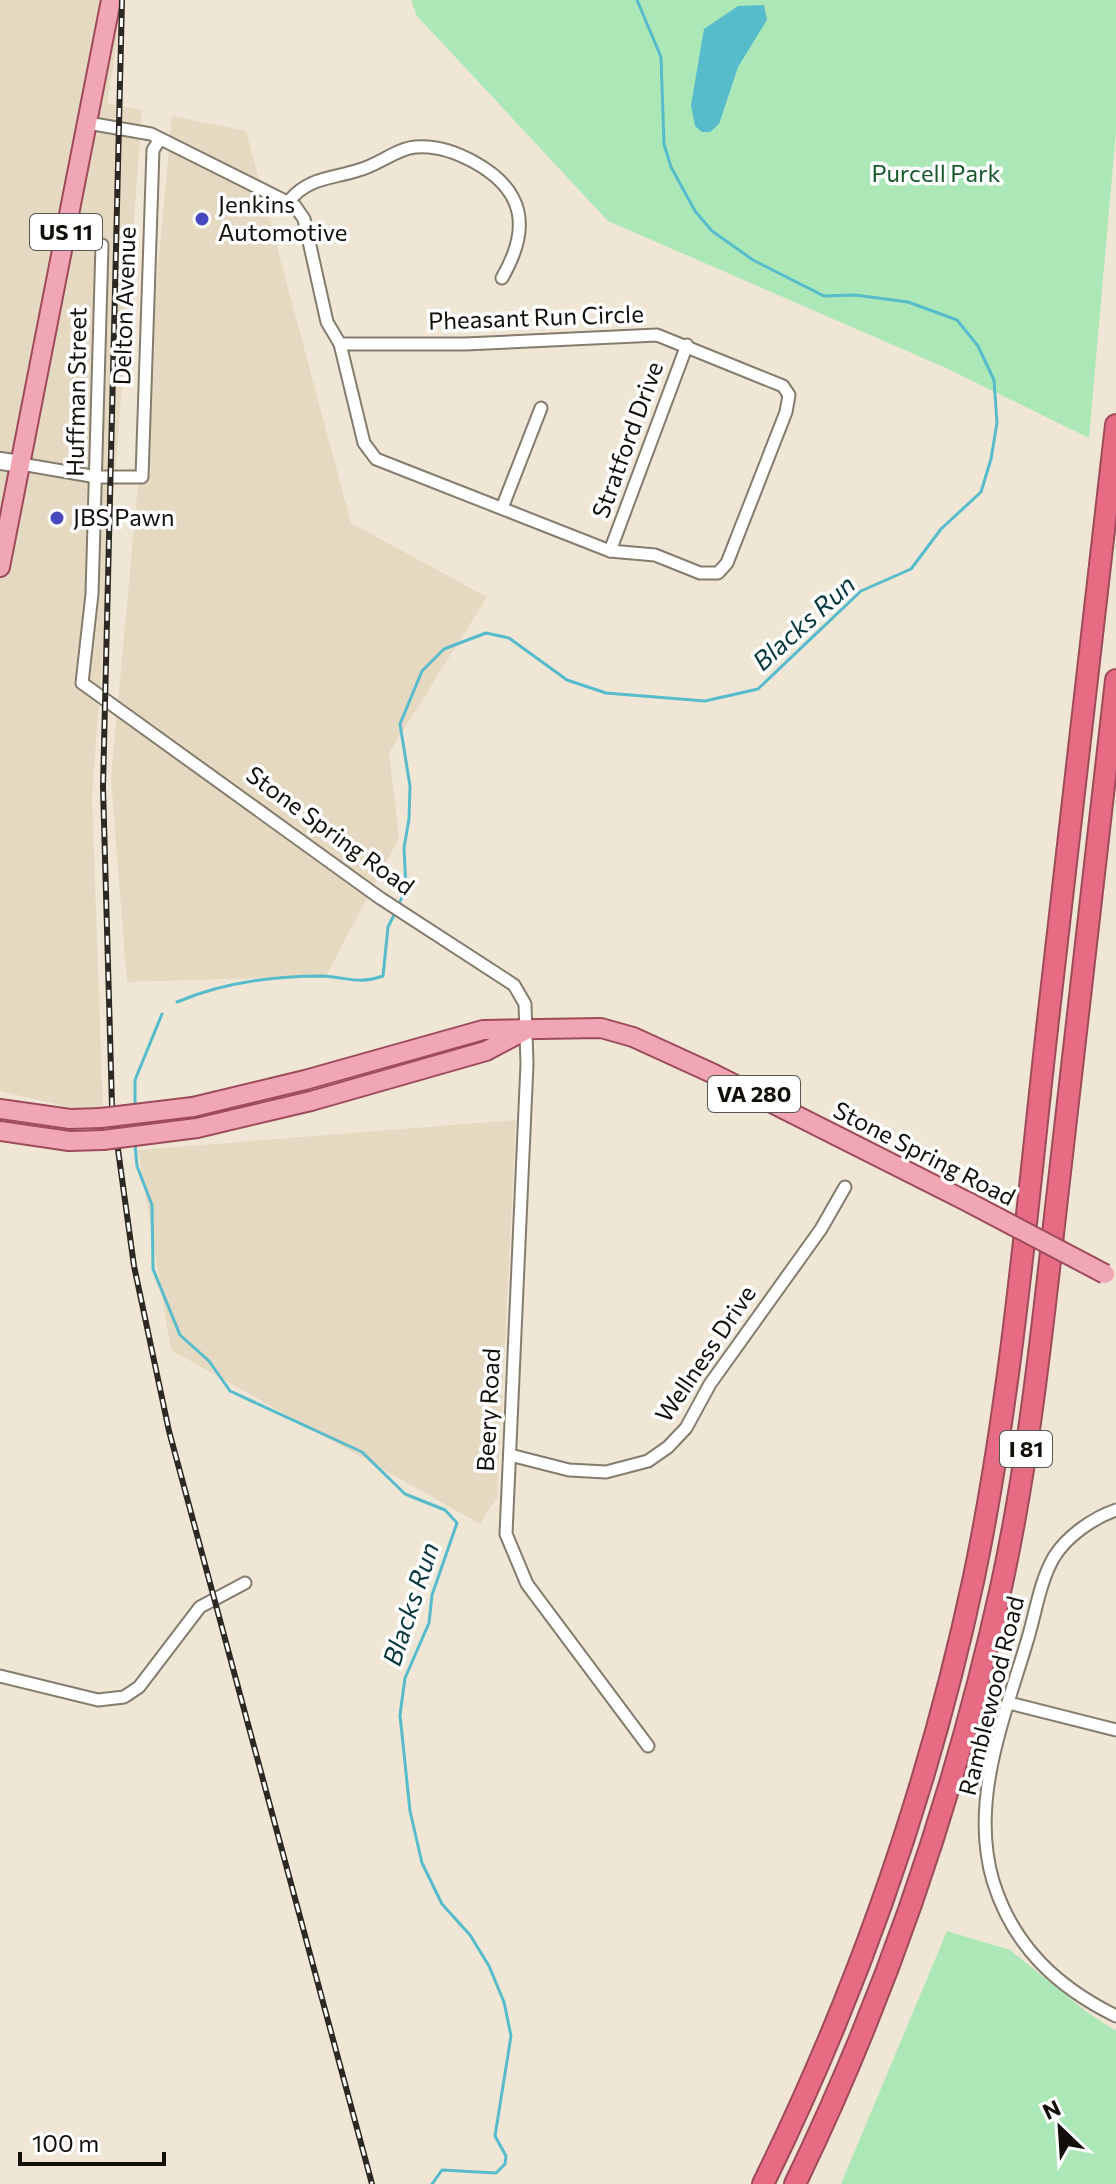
<svg xmlns="http://www.w3.org/2000/svg" width="1116" height="2184" font-family="Commissioner,sans-serif">
  <style>
    .built { fill: #e6d9c2 }
    .green { fill: #ace8b7 }
    .water { fill: #56bbcb }
    .lines { fill: none; stroke-linecap: round; stroke-linejoin: round }
    .stream { stroke: #56bbcb; stroke-width: 3 }
    .street-casing { stroke: #847c6d; stroke-width: 15 }
    .secondary-casing { stroke: #847c6d; stroke-width: 20 }
    .primary-casing { stroke: #9d4a59; stroke-width: 22 }
    .highway-casing { stroke: #9d4a59; stroke-width: 24 }
    .street { stroke: #fff; stroke-width: 11 }
    .secondary { stroke: #fff; stroke-width: 16 }
    .primary { stroke: #f1a6b5; stroke-width: 18 }
    .highway { stroke: #e86b84; stroke-width: 20 }
    .rail-casing { stroke: #2d2922; stroke-width: 6 }
    .rail { stroke: #fff; stroke-width: 3; stroke-dasharray: 9; stroke-linecap: butt }
    .primary-bridge-casing { stroke: #9d4a59; stroke-width: 22; stroke-linecap: butt }
    .primary-bridge { stroke: #f1a6b5; stroke-width: 18 }
    .poi-dot { fill: #4849be; stroke: #fff; stroke-width: 3 }
    .labels { text-anchor: middle; stroke-width: 7; stroke-linejoin: round; paint-order: stroke }
    .shield { fill: #fff; stroke: #595653; stroke-width: 2 }
    .shield-label { font-size: 22px; font-weight: bold; fill: #120e09 }
    .park-label { font-size: 24px; fill: #15592b; stroke: #fff }
    .poi-label { font-size: 24px; fill: #120e09; stroke: #fff; text-anchor: start }
    .street-label { font-size: 24px; fill: #120e09; stroke: #fff }
    .water-label { font-size: 26px; font-style: italic; fill: #07383f; stroke: #fff }
  </style>
  <rect width="100%" height="100%" fill="#efe6d6"/>
  <g class="built">
    <path d="M0,0H124L107,103L142,110L92,796L103,1115L0,1091Z"/>
    <path d="M172,116L246,131L351,523L487,597L389,753L399,838L326,976L127,982L111,778Z"/>
    <path d="M516,1120L497,1498L480,1524L171,1350L138,1150Z"/>
  </g>
  <g class="green">
    <path d="M411,0H1116V131L1089,438L946,368L608,221L417,16Z"/>
    <path d="M947,1931L1010,1950L1088,2013L1116,2031V2184H841Z"/>
  </g>
  <path class="water" d="M764,5L767,20L738,67L719,124L710,132H702L695,126L691,105L704,29L738,6Z"/>
  <g class="lines">
    <g class="stream">
      <path d="M398,906L406,888L404,848L409,819L410,786L400,724L422,671L444,649L486,633L509,638L567,680L606,693L705,701L758,689L861,591L911,569L941,529L981,492L991,459L997,423L994,380L978,346L957,320L908,302L855,295L824,296L753,260L712,231L695,211L671,167L664,144L661,57L637,0"/>
      <path d="M177,1002C222,983 273,976 322,976C347,977 358,985 383,976L388,927L395,913"/>
      <path d="M135,1109V1080L162,1014"/>
      <path d="M135,1144L137,1166L152,1205L153,1269L180,1335L209,1361L230,1391L362,1452L405,1494L445,1510L457,1523L432,1595L429,1623L405,1678L400,1715L410,1811L422,1863L442,1904L470,1935L489,1966L504,2002L511,2036L495,2136L506,2156L505,2164L496,2173L442,2170L432,2184"/>
    </g>
    <defs>
      <g id="street">
        <path d="M88,123L151,134L295,206L304,219L327,322L340,344"/>
        <path d="M289,201C309,177 331,179 359,170C378,165 396,149 415,147C436,145 456,152 474,162C525,190 531,228 502,278"/>
        <path d="M102,245L92,594L82,683L380,898L514,985L525,1004L527,1064L506,1534L527,1584L648,1746"/>
        <path d="M657,335L783,386L789,395L786,412L727,563L718,573H700L655,555L610,551L376,459L364,443L340,344H465Z"/>
        <path d="M21,464L97,477H142L153,150L160,139"/>
        <path d="M502,508L541,408"/>
        <path d="M610,551L687,345"/>
        <path d="M510,1455L569,1470L606,1472L648,1461L668,1447L686,1428L710,1384L821,1229L845,1187"/>
        <path d="M1116,1510C1093,1518 1067,1536 1054,1557C1040,1581 1036,1611 1028,1638C1005,1716 969,1800 993,1881C1013,1946 1057,1987 1116,2016"/>
        <path d="M0,1676L98,1700L124,1697L139,1687L200,1607L245,1583"/>
        <path d="M1009,1703L1116,1730"/>
      </g>
      <path id="secondary" d="M0,461L21,464"/>
      <g id="primary">
        <path d="M0,567L111,0"/>
        <path d="M193,1107L305,1080L483,1030L601,1028L633,1037L714,1074L970,1203"/>
        <path d="M0,1109L70,1119L101,1118"/>
        <path d="M197,1128L311,1101L486,1051L524,1031"/>
        <path d="M0,1131L69,1141L103,1140"/>
      </g>
      <g id="highway">
        <path d="M763,2184C858,1991 929,1788 974,1577C1012,1394 1027,1206 1048,1020C1070,822 1094,623 1116,425"/>
        <path d="M795,2184C888,1992 956,1791 1002,1583C1030,1453 1043,1321 1058,1190C1077,1020 1096,850 1116,680"/>
      </g>
    </defs>
    <use href="#street" class="street-casing"/>
    <use href="#secondary" class="secondary-casing"/>
    <use href="#primary" class="primary-casing"/>
    <use href="#highway" class="highway-casing"/>
    <use href="#street" class="street"/>
    <use href="#secondary" class="secondary"/>
    <use href="#primary" class="primary"/>
    <use href="#highway" class="highway"/>
    <defs>
      <path id="rail" d="M122,0L103,787L112,1106L134,1266L169,1431L372,2184"/>
    </defs>
    <use href="#rail" class="rail-casing"/>
    <use href="#rail" class="rail"/>
    <defs>
      <g id="primary-bridge">
        <path d="M101,1118L193,1107"/>
        <path d="M103,1140L197,1128"/>
        <path d="M970,1203L1105,1274"/>
      </g>
    </defs>
    <use href="#primary-bridge" class="primary-bridge-casing"/>
    <use href="#primary-bridge" class="primary-bridge"/>
  </g>
  <g class="poi-dot">
    <circle cx="202" cy="219" r="8"/>
    <circle cx="57" cy="518" r="8"/>
  </g>
  <g class="labels">
    <g class="shield">
      <rect x="30" y="214" width="72" height="36" rx="6"/>
      <rect x="708" y="1076" width="92" height="36" rx="6"/>
      <rect x="1000" y="1431" width="52" height="36" rx="6"/>
    </g>
    <g class="shield-label">
      <text x="66" y="240">US 11</text>
      <text x="754" y="1102">VA 280</text>
      <text x="1026" y="1457">I 81</text>
    </g>
    <g class="park-label">
      <text x="936" y="182">Purcell Park</text>
    </g>
    <g class="poi-label">
      <text x="218" y="213">Jenkins<tspan x="218" dy="28">Automotive</tspan></text>
      <text x="73" y="526">JBS Pawn</text>
    </g>
    <g class="street-label">
      <text transform="translate(125 306) rotate(-88)" y="8">Delton Avenue</text>
      <text transform="translate(536 318) rotate(-2)" y="8">Pheasant Run Circle</text>
      <text transform="translate(77 392) rotate(-89)" y="8">Huffman Street</text>
      <text transform="translate(628 440) rotate(-70)" y="8">Stratford Drive</text>
      <text transform="translate(330 831) rotate(36)" y="8">Stone Spring Road</text>
      <text transform="translate(924 1154) rotate(27)" y="8">Stone Spring Road</text>
      <text transform="translate(706 1354) rotate(-56)" y="8">Wellness Drive</text>
      <text transform="translate(489 1410) rotate(-87)" y="8">Beery Road</text>
      <text transform="translate(992 1696) rotate(-76)" y="8">Ramblewood Road</text>
    </g>
    <g class="water-label">
      <text transform="translate(804 623) rotate(-42)" y="9">Blacks Run</text>
      <text transform="translate(411 1604) rotate(-72)" y="9">Blacks Run</text>
    </g>
  </g>
  <g transform="translate(1060 2128) rotate(335)" stroke="#ffffff" stroke-width="6" paint-order="stroke">
  <path d="M0-6L14 30L0 20L-14 30Z" fill="#120e09"/>
  <text y="-12" font-size="22" font-weight="bold" text-anchor="middle" fill="#120e09">N</text>
  </g>
  <path d="M20 2152v12h144v-12" fill="none" stroke="#120e09" stroke-width="4"/>
  <text x="32" y="2152" font-size="24" fill="#120e09" stroke="#ffffff" stroke-width="6" paint-order="stroke">100 m</text>
</svg>
